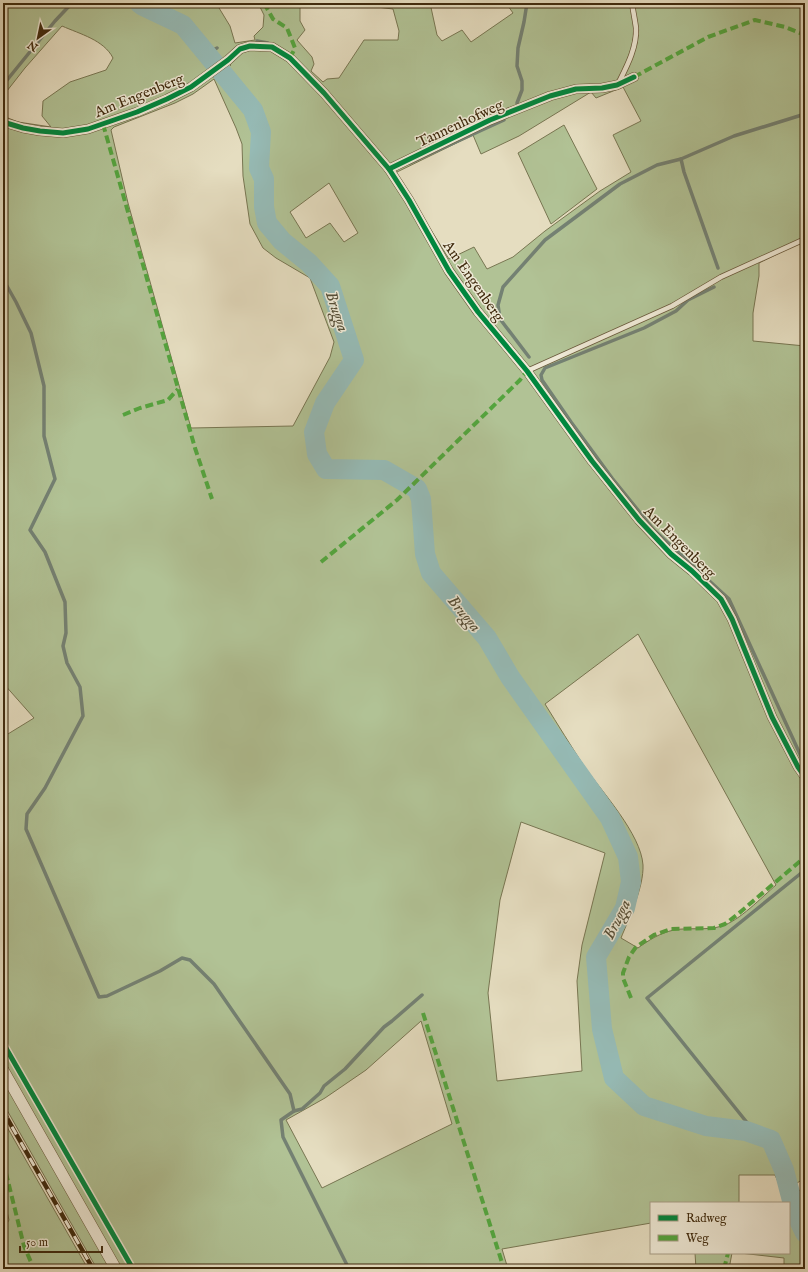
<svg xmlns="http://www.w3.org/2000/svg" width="808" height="1272" font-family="'IM FELL English',serif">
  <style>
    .green { fill: #b1c295; stroke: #787652; fill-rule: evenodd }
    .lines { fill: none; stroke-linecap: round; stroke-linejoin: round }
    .stream { stroke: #748173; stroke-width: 3.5 }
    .river { stroke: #96bbb6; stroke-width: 20 }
    .service-casing { stroke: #69583a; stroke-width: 6 }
    .minor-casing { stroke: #69583a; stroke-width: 10 }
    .tertiary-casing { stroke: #69583a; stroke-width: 12 }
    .service { stroke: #eee9d6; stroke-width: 4.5 }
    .minor { stroke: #eee9d6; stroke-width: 9 }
    .tertiary { stroke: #eee9d6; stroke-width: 11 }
    .rail-casing { stroke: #402b0e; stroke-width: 4.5 }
    .rail { stroke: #eee9d6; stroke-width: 3; stroke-dasharray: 9; stroke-linecap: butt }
    .quiet { stroke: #54a43e; stroke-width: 4; stroke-dasharray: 8 4; stroke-linecap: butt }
    .cycleway-casing { stroke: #eee9d6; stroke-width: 8 }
    .cycleway { stroke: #00873e; stroke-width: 5 }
    .labels { text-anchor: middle; stroke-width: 3; stroke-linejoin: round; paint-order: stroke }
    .street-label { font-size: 15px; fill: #402b0e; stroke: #eee9d6 }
    .water-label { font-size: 16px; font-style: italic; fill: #564f38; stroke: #eee9d6 }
  </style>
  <rect width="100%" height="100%" fill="#e5ddc0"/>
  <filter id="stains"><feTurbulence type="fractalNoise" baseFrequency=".005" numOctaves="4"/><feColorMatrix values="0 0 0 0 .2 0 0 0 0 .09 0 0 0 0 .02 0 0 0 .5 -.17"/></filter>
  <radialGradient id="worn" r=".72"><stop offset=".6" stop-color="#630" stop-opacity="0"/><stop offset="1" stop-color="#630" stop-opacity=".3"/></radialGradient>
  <g class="green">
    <path d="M3,3H216L230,26L235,43L255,40L254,36L263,27L264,15L258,3H300V21L305,30L297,40L312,57L314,64L311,71L323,82L327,79L339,78L364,40H398L399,31L393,9L344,3H430L437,35L442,41L462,30L471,42L513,13L506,3H805V240L759,263V276L753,313V341L805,346V1269H784V1258L740,1253H789V1203H781L803,1188L800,1181L783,1193L775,1175H739V1203H651V1223L502,1249L508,1269H97L3,1103V737L34,718L3,683V116L18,122L51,127L42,116L43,101L70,82L106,70L113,58C104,40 80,34 62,26L25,68L3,96ZM224,57L231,65L214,78L207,70ZM214,79L236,128L242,144L243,176L250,224L263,248L276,258L310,278L334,342L330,357L293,426L191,428L128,203L111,130L114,127L175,103L193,94ZM623,87L641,121L613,135L631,172L600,191L545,231L513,257L487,269L474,247L449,259L396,174L397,172L473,135L481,154L519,136L591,92L596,98ZM329,183L358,233L344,242L330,223L306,238L290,212ZM638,634L776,885C762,897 739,921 722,926C706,931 690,927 674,930C660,933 649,940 638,948L621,938C629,918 644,887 643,865C641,834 602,792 584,766C571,746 558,725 545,704ZM521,822L605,853L582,945L577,981L582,1071L497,1081L488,993L500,900ZM421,1021L452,1124L322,1188L286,1120L325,1098L366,1070Z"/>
    <path d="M564,125L597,189L551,224L518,153Z"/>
    <path d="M3,1120L88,1269H3V1228L5,1227L9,1220L3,1194Z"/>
    <path d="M695,1253H732L729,1269H696Z"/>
  </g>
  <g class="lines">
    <g class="stream">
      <path d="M257,41L268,43"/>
      <path d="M207,53L217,48"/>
      <path d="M3,85L55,21L72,3"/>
      <path d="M517,103L522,90V81L517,66L518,48L524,22L527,3"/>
      <path d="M681,159L684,172L718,268"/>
      <path d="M410,163L504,120"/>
      <path d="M3,279L16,302L31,333L44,386V436L55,479L30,530L45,552L65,602L66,633L63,646L67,663L80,687L83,716L45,788L27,814L26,829L99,997L107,996L160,971L182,958L190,960L214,984L290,1094L294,1111L281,1120L283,1137L349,1269"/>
      <path d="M714,287L688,300L676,311L644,328L545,368L541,375L542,380L571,422L612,478L654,530L729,599L805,765"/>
      <path d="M529,357L500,319L498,305L503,287L545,240L620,184L657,165L681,159L734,136L805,114"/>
      <path d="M294,1111L302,1109L320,1093L324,1086L345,1069L384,1027L392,1021L422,995"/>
      <path d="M757,1135L647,998L805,870"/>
    </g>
    <path class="river" d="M139,3L143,6L183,25L253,110L261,132L259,168L264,179V207L267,223L282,241L309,263L330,286L354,360L325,403L314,432L317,454L326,469L384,470L417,489L421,499L425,554L431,573L487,638L510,677L610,818L628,857L631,882L625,908L596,957L602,1029L614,1078L644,1106L706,1126L746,1131L771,1140L784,1170L795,1212L805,1233"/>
    <defs>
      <g id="service">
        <path d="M619,82C627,66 637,47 636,28C635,20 633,11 632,3"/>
        <path d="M527,371L672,306L721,277L805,239"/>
      </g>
      <g id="minor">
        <path d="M3,122L23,128L40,131L63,133L88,129L137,112L167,99L191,87L228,60L240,49L250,46L272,47L290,58L324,93L389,169L409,200L449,271L478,312L527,371L592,461L639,520L671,554L692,571L721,599L732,619L772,717L798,767L805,777"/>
        <path d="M389,169L490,120L550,96L576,89L602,88L617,85L634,77"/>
      </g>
      <path id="tertiary" d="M3,1070L116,1269"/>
    </defs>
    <use href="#service" class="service-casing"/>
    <use href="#minor" class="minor-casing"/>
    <use href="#tertiary" class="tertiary-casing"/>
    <use href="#service" class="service"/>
    <use href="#minor" class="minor"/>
    <use href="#tertiary" class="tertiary"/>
    <defs>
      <path id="rail" d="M3,1111L93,1269"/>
    </defs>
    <use href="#rail" class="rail-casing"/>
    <use href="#rail" class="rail"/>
    <g class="quiet">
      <path d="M264,3L273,19L287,28L295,48L290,58"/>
      <path d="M634,77L708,37L755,20L785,27L805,35"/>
      <path d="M103,124L195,448L212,499"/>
      <path d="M123,415L140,408L168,400L178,389"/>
      <path d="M321,562L397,500L520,380L527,371"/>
      <path d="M631,998L623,978V973L629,957L636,947L654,935L671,929L714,928L725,924L738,914L805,857"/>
      <path d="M423,1013L504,1269"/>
      <path d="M3,1161L24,1246L34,1269"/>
      <path d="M724,1269L728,1253"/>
    </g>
    <defs>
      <g id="cycleway">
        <path d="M3,122L23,128L40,131L63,133L88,129L137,112L167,99L191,87L228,60L240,49L250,46L272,47L290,58L324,93L389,169L409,200L449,271L478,312L527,371L592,461L639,520L671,554L692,571L721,599L732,619L772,717L798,767L805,777"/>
        <path d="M389,169L490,120L550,96L576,89L602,88L617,85L634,77"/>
        <path d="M3,1043L133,1269"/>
      </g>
    </defs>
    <use href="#cycleway" class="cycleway-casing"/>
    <use href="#cycleway" class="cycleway"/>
  </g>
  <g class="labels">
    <g class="street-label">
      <text transform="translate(139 95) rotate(-22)" y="5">Am Engenberg</text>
      <text transform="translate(460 123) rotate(-25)" y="5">Tannenhofweg</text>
      <text transform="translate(474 281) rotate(55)" y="5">Am Engenberg</text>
      <text transform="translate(680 542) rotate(45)" y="5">Am Engenberg</text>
    </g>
    <g class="water-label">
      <text transform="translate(338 311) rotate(71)" y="6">Brugga</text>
      <text transform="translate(465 613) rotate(50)" y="6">Brugga</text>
      <text transform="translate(616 919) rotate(-64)" y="6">Brugga</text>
    </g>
  </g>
  <rect width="808" height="1272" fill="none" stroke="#e5ddc0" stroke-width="16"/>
  <rect x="4" y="4" width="800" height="1264" fill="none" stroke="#402b0e" stroke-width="2"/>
  <rect x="8" y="8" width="792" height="1256" fill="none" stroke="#402b0e"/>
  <rect x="650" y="1202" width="140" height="52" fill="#eee9d6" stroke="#a89d86"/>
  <rect x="658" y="1215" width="20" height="6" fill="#00873e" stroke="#a89d86"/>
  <text x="686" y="1222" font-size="12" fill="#402b0e">Radweg</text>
  <rect x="658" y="1235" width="20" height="6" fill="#54a43e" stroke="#a89d86"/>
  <text x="686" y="1242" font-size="12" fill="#402b0e">Weg</text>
  <g transform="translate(38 38) rotate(213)" stroke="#eee9d6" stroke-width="3" paint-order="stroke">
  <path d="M0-3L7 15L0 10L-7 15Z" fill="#402b0e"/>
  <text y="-6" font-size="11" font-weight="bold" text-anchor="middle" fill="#402b0e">N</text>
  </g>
  <path d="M20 1246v6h82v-6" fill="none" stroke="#402b0e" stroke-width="2"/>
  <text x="26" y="1246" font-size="12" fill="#402b0e" stroke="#eee9d6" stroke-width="3" paint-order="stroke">50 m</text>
  <rect width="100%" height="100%" filter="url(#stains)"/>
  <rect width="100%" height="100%" fill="url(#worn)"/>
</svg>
